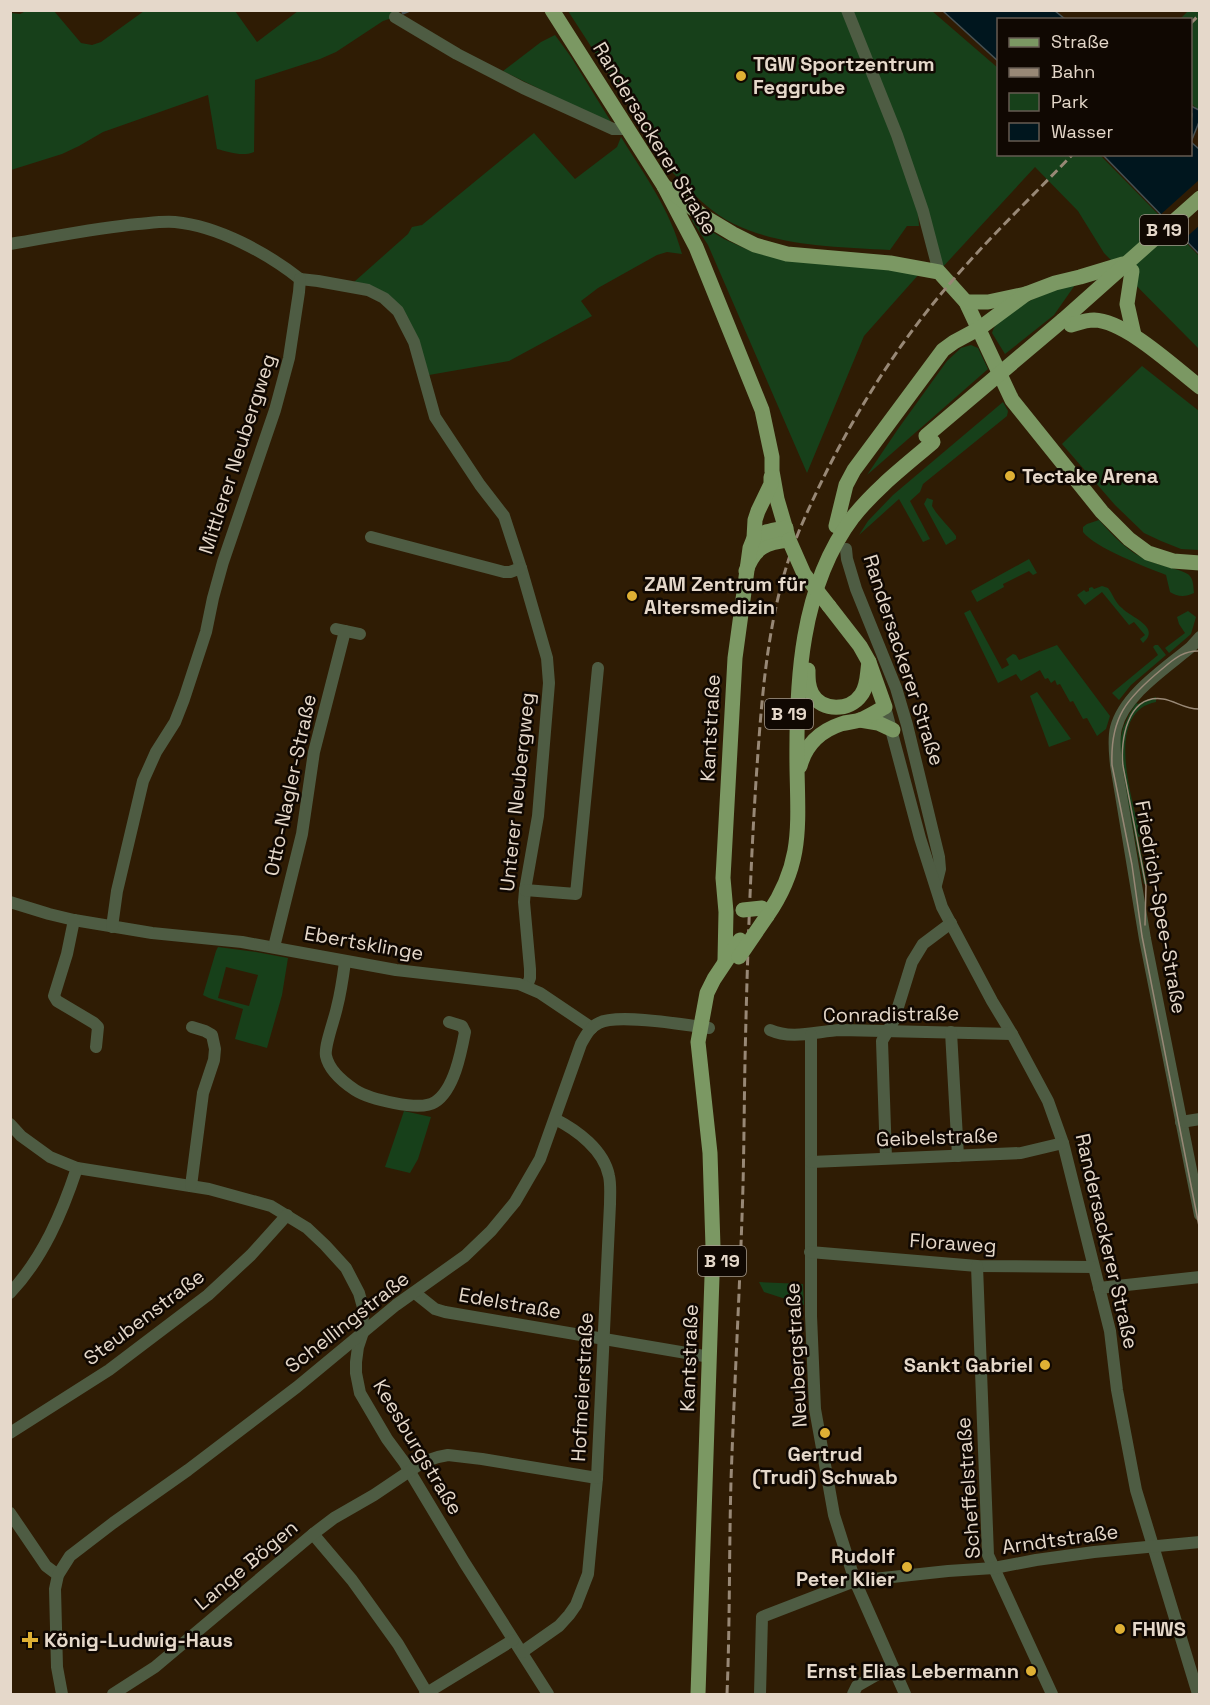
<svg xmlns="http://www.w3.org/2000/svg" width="1210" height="1705" font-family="'Space Grotesk',sans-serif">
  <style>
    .green { fill: #17401a; fill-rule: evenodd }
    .water { fill: #00161e; stroke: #455052; stroke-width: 1.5 }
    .pier { fill: #2f1c04 }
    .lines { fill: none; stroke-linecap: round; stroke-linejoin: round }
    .stream { stroke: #455052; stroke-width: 3 }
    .minor { stroke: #4e5c43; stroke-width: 12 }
    .major { stroke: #7b9863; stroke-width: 15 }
    .tram { stroke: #988876; stroke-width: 1.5 }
    .rail { stroke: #988876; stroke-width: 3; stroke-dasharray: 9 4.5; stroke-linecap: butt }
    .major-bridge { stroke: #7b9863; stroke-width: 15 }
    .poi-dot { fill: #dfb034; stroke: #100802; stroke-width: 2 }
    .labels { text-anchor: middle; stroke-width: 5; stroke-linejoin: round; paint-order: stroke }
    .shield { fill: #100802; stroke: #a59a8e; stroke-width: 1.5 }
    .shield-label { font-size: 18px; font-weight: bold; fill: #e5d8ca }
    .poi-label { font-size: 20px; font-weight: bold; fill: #e5d8ca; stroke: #100802; text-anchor: start }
    .street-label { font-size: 20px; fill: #e5d8ca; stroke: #100802 }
  </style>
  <rect width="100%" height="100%" fill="#2f1c04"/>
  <g class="green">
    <path d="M26,11H54L81,43L92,45L101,42L144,11H235L257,42L298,11H397L395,17L383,21L336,52L320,59L255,80L254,152C242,157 229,152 217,149L208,95L103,132L79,146L62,154L11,170V13L20,14Z"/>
    <path d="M568,11H932L998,68V154L1100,155L1199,256V349L1104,253L1078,211L1035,167L941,269L917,198L919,226H907L890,250C838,247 782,247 734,224C711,213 691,192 673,173Z"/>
    <path d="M1188,11H1199V111L1191,103L1190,20H1179Z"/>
    <path d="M555,35L571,57L613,125L503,71L541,42Z"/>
    <path d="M534,133L575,179L617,147L621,137C645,176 670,209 682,254L667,252L657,255L598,288L581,301L592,316L509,361L429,375L398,311L354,282L408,234L412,227L422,225Z"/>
    <path d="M691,219L724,239L753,252L920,273L864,336L807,473L708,245Z"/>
    <path d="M1075,285L1054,315L1005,354L992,333C997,310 1054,289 1075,285Z"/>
    <path d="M971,345L978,348L988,369L867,475L898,429L947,361L961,348Z"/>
    <path d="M1142,366L1199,411V550L1181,549L1161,541L1144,533L1115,505L1062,444Z"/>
    <path d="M1003,402L1008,411L1007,416L923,484L920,492L910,501L930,539L923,542L899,499L859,535L868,521L893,495Z"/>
    <path d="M927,498L933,500L932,506C939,518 948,525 956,536V539L946,545L924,504Z"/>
    <path d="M1099,520C1114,537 1128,552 1149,561C1158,565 1184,570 1189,575C1194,580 1193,587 1194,593C1185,597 1178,597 1170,592L1166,575C1146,567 1095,548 1083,532V527L1087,524Z"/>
    <path d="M1029,559L1037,573L1033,575L1029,571L1003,584L1004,587L977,602L971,591Z"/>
    <path d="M1102,586L1108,588C1113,594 1115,603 1122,608C1130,617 1162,627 1143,643L1140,639L1145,635L1134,622L1129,625L1102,592L1085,605L1077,595L1084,590L1086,592L1089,591V588L1092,587L1094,589Z"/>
    <path d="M970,610L1002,669L1009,665L1006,659L1013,654L1016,655L1019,660L1057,645L1110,716L1106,729L1097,736L1087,718L1083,719L1073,701L1070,702L1060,684L1057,685L1055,680L1051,683L1048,678L1045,679L1040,670L1021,681L1016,674L998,683L964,613Z"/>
    <path d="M1188,611L1196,617L1191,634L1169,653L1165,648L1185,633L1179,624L1177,617Z"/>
    <path d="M1155,645H1158L1166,655L1131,685L1119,700L1112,693L1158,655L1153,647Z"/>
    <path d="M1037,692L1071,739L1049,747L1030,696Z"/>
    <path d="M1156,697V702C1103,712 1133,802 1141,836L1138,837L1147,884H1144L1120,761V741L1123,728L1129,715L1136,703L1138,704L1146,700Z"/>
    <path d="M218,947L256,952L288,958L282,995L267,1048L235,1039L243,1009L209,998L203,995L216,951ZM226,967L258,975L249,1006L218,998Z"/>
    <path d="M404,1111L431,1117L418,1159L410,1173L385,1167Z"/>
    <path d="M759,1282L803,1284L804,1305L764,1292Z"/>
  </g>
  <g class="water">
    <path d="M943,11H1055L1065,19L998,20V61Z"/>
    <path d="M1191,106L1199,110V122L1191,142L1199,149V254L1103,155L1190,154L1191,121L1192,114L1191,112Z"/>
  </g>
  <path class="pier" d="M1199,180L1200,225L1182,241L1159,216Z"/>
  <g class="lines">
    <path class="stream" d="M403,13L410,10"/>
    <g class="minor">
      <path d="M847,10L897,135L923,211L939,272"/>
      <path d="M395,17L457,54L523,88L613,129H627"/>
      <path d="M10,244C53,237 95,228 138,224C150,223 163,221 175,222C218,226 267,253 300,279"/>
      <path d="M300,279L318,281L368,290L384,298L398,311L414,342L435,417L480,485L504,516L521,568L547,658L549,683L538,816L525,890L524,902L530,969V978L527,986"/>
      <path d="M371,537L504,572H510L521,568"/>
      <path d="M846,549L847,559L856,589L896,688L907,725L939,857L940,869L936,885"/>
      <path d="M336,629L360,634"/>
      <path d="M1200,637L1191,647C1166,668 1124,695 1116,728C1113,740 1115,753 1116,765L1145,939L1200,1215"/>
      <path d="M885,707L920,838L942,907L992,1001L1012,1034L1048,1101L1063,1143L1110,1331L1117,1390L1136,1490L1198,1694"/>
      <path d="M525,890L576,894L598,668"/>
      <path d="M10,902L49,914L74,920L152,933L242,942L396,970L519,984L540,993L592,1028"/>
      <path d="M74,920L67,954L54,996L57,1001L94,1023L98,1027L96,1047"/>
      <path d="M112,927L117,891L143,781L156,752L175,722L184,699L206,632L213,598L223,562L275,410L289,358L299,292L300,279"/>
      <path d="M274,947L302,834L314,752L345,631"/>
      <path d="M345,962C343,977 341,992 337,1007C335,1018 324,1046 326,1056C329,1070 343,1082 355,1090C369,1099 420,1112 435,1102C454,1090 461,1053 465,1032L462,1026L449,1022"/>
      <path d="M770,1030C792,1040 818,1031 840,1030L1012,1034"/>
      <path d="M951,1032L958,1156"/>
      <path d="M811,1035V1316L815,1409L834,1515L855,1581L905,1694"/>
      <path d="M1181,1122L1200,1119"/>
      <path d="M10,1124L21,1136L50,1157L77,1168L209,1189L271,1206L307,1228L325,1245L346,1268L359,1293L364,1311L362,1324L363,1332L358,1347L356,1362V1373L360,1393L387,1439L404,1462L464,1562L548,1694"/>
      <path d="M886,1158L882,1041L894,1020L912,962L923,944L951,923"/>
      <path d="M811,1162L1021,1153L1063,1143"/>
      <path d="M191,1186L203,1093L214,1060L215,1049L212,1035L205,1031L192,1027"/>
      <path d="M810,1252L977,1266L1093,1267"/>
      <path d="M977,1266L988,1555L1052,1694"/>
      <path d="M1099,1288L1200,1277"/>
      <path d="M10,1293C43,1258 62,1213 77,1168"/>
      <path d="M415,1293L435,1309L445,1312L710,1357"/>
      <path d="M10,1433L109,1370L208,1295L251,1255L287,1215"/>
      <path d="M10,1513L46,1566L58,1575"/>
      <path d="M313,1534L352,1580L398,1644L427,1693"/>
      <path d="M522,1652L559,1626L569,1615L576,1605L588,1574L597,1478L610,1204C610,1195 611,1185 609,1176C604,1150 577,1130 555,1119"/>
      <path d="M62,1694L57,1667L55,1589L58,1575L70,1556L113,1523L188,1470L297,1387L396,1305L465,1256L491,1231L515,1202L540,1159L581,1044C586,1035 590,1027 599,1023C617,1013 687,1025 709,1028"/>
      <path d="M113,1694L155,1667L313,1534L334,1518L374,1495L423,1462L438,1457L448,1455L482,1459L597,1478"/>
      <path d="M425,1694L513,1640"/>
      <path d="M760,1694L762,1617L855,1581L948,1571L994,1568L1036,1560L1094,1552L1200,1542"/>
      <path d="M853,1694L857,1686L892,1666"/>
    </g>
    <g class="major">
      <path d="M552,10L664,186L696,247L762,410L772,457V471L777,499L789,540C766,542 754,548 746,571"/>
      <path d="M664,186L703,216L733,234L755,245L787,254L890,263L939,272L966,302L1012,400L1102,512L1129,539L1148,553L1173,561L1200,563"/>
      <path d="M1132,271L1127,304L1134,335"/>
      <path d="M966,302H988L1026,294L1055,283L1080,277L1123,264"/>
      <path d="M1063,320L1200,198"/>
      <path d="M1071,325C1078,323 1086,320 1094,320C1126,321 1174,367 1200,387"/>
      <path d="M836,526L846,485L854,470L943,350L954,342L980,328L1026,294"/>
      <path d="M754,538C763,531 775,530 786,528"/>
      <path d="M808,670C808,679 808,686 812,694C822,712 850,711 861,695C868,686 867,673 869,662"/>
      <path d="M860,720L878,723L893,730"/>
      <path d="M800,766C806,744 820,731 841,724C847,722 854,722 860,720C868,717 877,711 885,707L869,662L860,646L829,606"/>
      <path d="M767,916C803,864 798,827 797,767C796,683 800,587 853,517C876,488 905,466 933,442"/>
      <path d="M725,960L726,912L723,878L735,658L750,548L754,538L755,520L758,511L771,484V477"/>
      <path d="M698,1694L713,1247L710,1153L698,1042L707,993L714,979L740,940"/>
    </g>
    <g class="tram">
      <path d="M1200,651C1184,650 1174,659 1162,669C1127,698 1110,717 1112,765L1132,865L1142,936L1200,1231"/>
      <path d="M1145,925L1146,886L1123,766C1120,741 1127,694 1163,699C1176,701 1186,710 1200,709"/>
    </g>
    <g class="rail">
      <path d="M1190,24L1200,14"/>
      <path d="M727,1694C730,1623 729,1552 731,1481C734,1393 739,1305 742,1217C744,1165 744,1113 745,1061C747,968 750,875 756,781C762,695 767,605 802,524C836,446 879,371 932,305C975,251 1025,204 1073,154"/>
    </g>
    <g class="major-bridge">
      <path d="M926,436L1063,320"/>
      <path d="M789,540L804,574L829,606"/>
      <path d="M743,910L762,908"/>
      <path d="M739,957L767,916"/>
    </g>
  </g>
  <g class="poi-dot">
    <circle cx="741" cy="76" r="6"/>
    <circle cx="1010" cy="476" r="6"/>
    <circle cx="632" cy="596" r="6"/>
    <circle cx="1045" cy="1365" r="6"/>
    <circle cx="825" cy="1433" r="6"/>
    <circle cx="907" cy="1567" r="6"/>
    <circle cx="1120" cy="1629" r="6"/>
    <path d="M27 1631h6v6h6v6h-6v6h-6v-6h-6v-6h6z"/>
    <circle cx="1031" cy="1671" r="6"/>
  </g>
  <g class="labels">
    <g class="shield">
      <rect x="1140" y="215" width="48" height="30" rx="4.5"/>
      <rect x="765" y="699" width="48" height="30" rx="4.5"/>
      <rect x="698" y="1246" width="48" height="30" rx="4.5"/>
    </g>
    <g class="shield-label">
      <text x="1164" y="236">B 19</text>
      <text x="789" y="720">B 19</text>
      <text x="722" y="1267">B 19</text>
    </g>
    <g class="poi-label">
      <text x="753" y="71">TGW Sportzentrum<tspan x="753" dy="23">Feggrube</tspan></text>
      <text x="1022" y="483">Tectake Arena</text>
      <text x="644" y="591">ZAM Zentrum für<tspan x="644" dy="23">Altersmedizin</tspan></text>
      <text x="1033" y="1372" text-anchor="end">Sankt Gabriel</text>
      <text x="825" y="1461" text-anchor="middle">Gertrud<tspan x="825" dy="23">(Trudi) Schwab</tspan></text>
      <text x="895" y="1563" text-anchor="end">Rudolf<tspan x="895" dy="23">Peter Klier</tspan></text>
      <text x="1132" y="1636">FHWS</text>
      <text x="44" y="1647">König-Ludwig-Haus</text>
      <text x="1019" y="1678" text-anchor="end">Ernst Elias Lebermann</text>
    </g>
    <g class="street-label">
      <text transform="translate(655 138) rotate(59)" y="7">Randersackerer Straße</text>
      <text transform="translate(237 454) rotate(-72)" y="7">Mittlerer Neubergweg</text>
      <text transform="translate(904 660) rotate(72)" y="7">Randersackerer Straße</text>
      <text transform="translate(710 728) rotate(-87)" y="7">Kantstraße</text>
      <text transform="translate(290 785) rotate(-78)" y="7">Otto-Nagler-Straße</text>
      <text transform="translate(517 792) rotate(-84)" y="7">Unterer Neubergweg</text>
      <text transform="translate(1161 907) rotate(80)" y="7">Friedrich-Spee-Straße</text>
      <text transform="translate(364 943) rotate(10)" y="7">Ebertsklinge</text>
      <text transform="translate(891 1014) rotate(-1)" y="7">Conradistraße</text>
      <text transform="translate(937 1137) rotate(-2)" y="7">Geibelstraße</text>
      <text transform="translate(1107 1241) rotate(77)" y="7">Randersackerer Straße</text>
      <text transform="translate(953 1243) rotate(4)" y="7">Floraweg</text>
      <text transform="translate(510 1303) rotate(10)" y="7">Edelstraße</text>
      <text transform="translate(144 1317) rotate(-37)" y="7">Steubenstraße</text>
      <text transform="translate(347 1322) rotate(-38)" y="7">Schellingstraße</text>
      <text transform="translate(796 1355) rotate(-93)" y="7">Neubergstraße</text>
      <text transform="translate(689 1358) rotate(-88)" y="7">Kantstraße</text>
      <text transform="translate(582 1387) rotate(-87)" y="7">Hofmeierstraße</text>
      <text transform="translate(418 1447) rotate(59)" y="7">Keesburgstraße</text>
      <text transform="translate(968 1488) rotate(-94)" y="7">Scheffelstraße</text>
      <text transform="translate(1060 1539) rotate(-8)" y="7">Arndtstraße</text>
      <text transform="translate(246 1565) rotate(-40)" y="7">Lange Bögen</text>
    </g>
  </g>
  <rect width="1210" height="1705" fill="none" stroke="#e5d8ca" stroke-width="24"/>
  <rect x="997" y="18" width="195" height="138" fill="#100802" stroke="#655b52" stroke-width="1.5"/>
  <rect x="1009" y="38" width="30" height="9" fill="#7b9863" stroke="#655b52" stroke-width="1.5"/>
  <text x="1051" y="48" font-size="18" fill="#e5d8ca">Straße</text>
  <rect x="1009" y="68" width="30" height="9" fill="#988876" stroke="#655b52" stroke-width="1.5"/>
  <text x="1051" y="78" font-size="18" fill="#e5d8ca">Bahn</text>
  <rect x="1009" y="93" width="30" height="18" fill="#17401a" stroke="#655b52" stroke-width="1.5"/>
  <text x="1051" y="108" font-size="18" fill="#e5d8ca">Park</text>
  <rect x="1009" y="123" width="30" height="18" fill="#00161e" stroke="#655b52" stroke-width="1.5"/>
  <text x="1051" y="138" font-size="18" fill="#e5d8ca">Wasser</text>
</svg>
